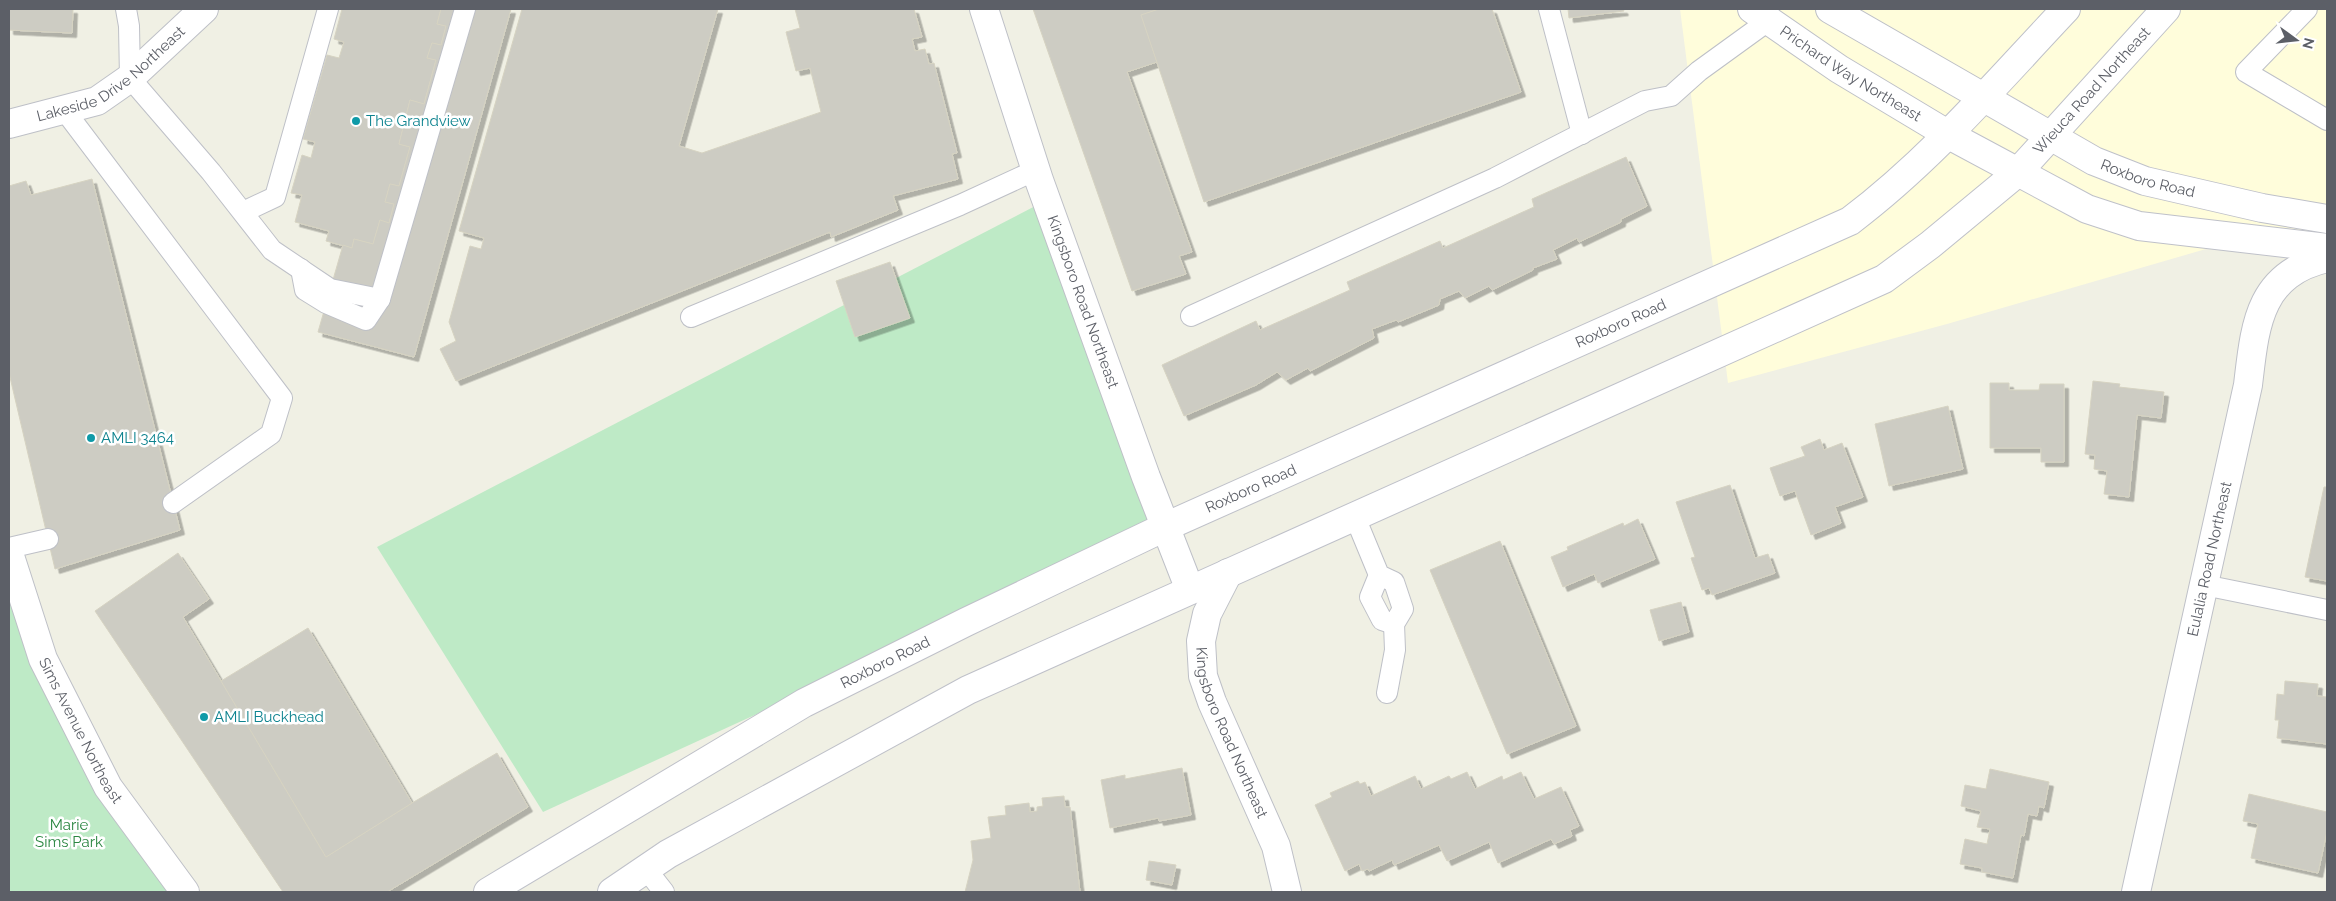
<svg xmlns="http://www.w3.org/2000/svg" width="2336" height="901" font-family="Raleway,sans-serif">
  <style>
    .commercial { fill: #fffddb }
    .green { fill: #beeac6 }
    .building { fill: #cdccc3; stroke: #d6d3c2; filter: url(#shadow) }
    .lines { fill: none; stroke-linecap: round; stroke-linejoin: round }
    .lane-casing { stroke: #bec0c7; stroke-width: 22 }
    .street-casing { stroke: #bec0c7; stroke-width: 30 }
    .secondary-casing { stroke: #bfc1c9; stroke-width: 30 }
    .lane { stroke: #fff; stroke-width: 20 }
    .street { stroke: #fff; stroke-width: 28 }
    .secondary { stroke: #fff; stroke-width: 28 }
    .culture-dot { fill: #0f9aa8; stroke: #fff; stroke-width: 2 }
    .labels { text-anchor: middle; stroke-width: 5; stroke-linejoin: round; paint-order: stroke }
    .street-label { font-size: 15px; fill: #5c5f67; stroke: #fff }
    .culture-label { font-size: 15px; fill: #0d838f; stroke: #fff; text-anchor: start }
    .park-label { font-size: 15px; fill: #2b8641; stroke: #fff }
  </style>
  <defs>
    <filter id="shadow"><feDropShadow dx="4.5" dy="4.5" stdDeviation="0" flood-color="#0004"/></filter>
  </defs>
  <rect width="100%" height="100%" fill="#f0f0e4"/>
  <path class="commercial" d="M1680,9H2327V234L2275,229L1947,324L1728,383Z"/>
  <g class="green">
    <path d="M1041,203L1165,527L543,812L377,547Z"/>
    <path d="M9,553L43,659L185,892H9Z"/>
  </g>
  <g class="building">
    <path d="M9,9H73L72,33L9,30Z"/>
    <path d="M342,9H441L437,24L446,26L441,45L432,43L427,58L436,60L424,104L410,100L399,144L410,147L399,186L390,184L385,202L394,204L389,223L380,220L373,244L354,239L352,248L326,241L329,231L295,222L302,195L291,193L302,155L311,158L315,142L303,139L327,55L339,58L344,42L334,39Z"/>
    <path d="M441,9H511L414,357L318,332L343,245L352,248L354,239L373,244L380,220L389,223L394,204L385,202L390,184L399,186L410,147L399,144L410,100L424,104L436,60L427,58L432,43L441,45L446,26L437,24Z"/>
    <path d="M522,9H718L679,146L702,153L821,112L810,68L796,71L786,32L800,28L795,9H914L922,37L912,39L915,51L925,49L929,64L934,63L957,153L952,154L958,179L893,196L898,210L831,237L830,232L456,381L440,349L456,341L449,322L470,246L481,249L484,238L459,231Z"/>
    <path d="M1033,9H1159L1141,15L1157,62L1127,72L1192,252L1179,256L1186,274L1132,291Z"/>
    <path d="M1159,9H1492L1521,92L1204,202L1141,15Z"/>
    <path d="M1568,9H1623L1624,11L1569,18Z"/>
    <path d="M1626,157L1647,206L1621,219V222L1579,242L1577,238L1553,250L1557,259L1533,268V270L1492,290L1489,286L1465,298L1459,291L1440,299L1439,305L1398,322L1396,320L1372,329L1374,338L1310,371L1308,368L1286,380L1277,372L1256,385L1184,416L1162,365L1256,321L1260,330L1350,290L1347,282L1440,241L1443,248L1534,207L1532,199Z"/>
    <path d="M92,179L180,530L55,569L9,373V186L26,181L31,195Z"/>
    <path d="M890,262L910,318L855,337L836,281Z"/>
    <path d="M2093,381L2120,384L2119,387L2164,392L2161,418L2137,415L2129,497L2104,494L2107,471L2094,469L2095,455L2085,454Z"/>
    <path d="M1990,383H2009V390H2039L2040,384H2064V462H2041V448H1990Z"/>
    <path d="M1948,406L1963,469L1889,486L1875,424Z"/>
    <path d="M1820,439L1824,450L1842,443L1863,497L1835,507L1841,523L1811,535L1795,491L1780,496L1770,468L1805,456L1801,447Z"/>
    <path d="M1730,485L1755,558L1768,554L1775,573L1712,595L1709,588L1702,590L1691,558L1695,557L1676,502Z"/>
    <path d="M2324,487H2327V581L2305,577Z"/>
    <path d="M1638,519L1655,559L1598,583L1594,574L1563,587L1551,557L1568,550L1567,547L1623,523L1624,526Z"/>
    <path d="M1500,541L1576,726L1507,754L1430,570Z"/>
    <path d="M178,553L209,599L183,617L326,857L412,803L497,753L528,807L387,892H283L95,611Z"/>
    <path d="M1681,602L1689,632L1659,641L1650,610Z"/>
    <path d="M308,628L412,803L326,857L221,681Z"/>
    <path d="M2285,681L2318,684L2317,696L2327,697V744L2277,738L2279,720H2275L2277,694L2284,695Z"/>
    <path d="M1182,768L1191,815L1159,821L1158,818L1110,828L1101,780L1125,775V779Z"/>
    <path d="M1990,769L2049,782L2044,808L2039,806L2037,816L2028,814L2024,836L2021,835L2013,878L1982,872V868L1960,864L1965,839L1987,844L1990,829L1977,827L1981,811L1961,806L1965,785L1986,789Z"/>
    <path d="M1467,772L1475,789L1502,776L1503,780L1521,772L1534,799L1561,787L1579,826L1570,830L1572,836L1554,844L1551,839L1498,863L1489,842L1447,861L1439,845L1394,865L1392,860L1369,871L1368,869L1362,871L1359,864L1345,871L1315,805L1332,797L1330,793L1358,781L1360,784L1365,782L1371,796L1415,776L1421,789L1449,776L1451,779Z"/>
    <path d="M2249,794L2327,812V831L2318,873L2251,858L2258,824L2243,821Z"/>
    <path d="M1064,796L1065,807H1070L1080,892H965L973,860L971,841L991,838L988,817L1006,815L1005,806L1029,803L1030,812L1037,811V807L1043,806L1042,798Z"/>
    <path d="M1149,861L1176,865L1172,885L1146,880Z"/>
  </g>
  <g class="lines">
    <defs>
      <g id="lane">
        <path d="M126,9L129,26L130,78L211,172L272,250L330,289L380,299"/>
        <path d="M1549,9L1582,134"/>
        <path d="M2307,9L2246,72L2327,120"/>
        <path d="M65,111L282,398L271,434L173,503"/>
        <path d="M243,212L275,197L328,9"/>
        <path d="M301,269L305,290L326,303L366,320L380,299L465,9"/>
        <path d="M1191,316L1495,178L1645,101L1671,96L1699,71L1768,21"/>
        <path d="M691,317L960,205L1036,170"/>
        <path d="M1355,517L1379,575L1394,582L1403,609L1394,624L1395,650L1387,693"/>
        <path d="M9,548L48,539"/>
        <path d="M1379,575L1370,597L1382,620L1394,624"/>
        <path d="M2204,585L2327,610"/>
        <path d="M646,869L664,892"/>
      </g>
      <g id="street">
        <path id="s1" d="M984,9L1039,180L1146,477L1190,590"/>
        <path id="s2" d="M1752,9L1839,69L1949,135"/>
        <path d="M1830,9L1983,97"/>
        <path id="s3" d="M9,124L97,101L130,78L204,9"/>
        <path id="s4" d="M9,553L43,659L108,787L185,892"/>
        <path id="s5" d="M1228,573L1207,614L1201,641L1203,676L1212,702L1276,846L1287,892"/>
        <path id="s6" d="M2136,892L2248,385C2255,326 2258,274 2327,258"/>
      </g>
      <g id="secondary">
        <path id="s7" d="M1983,97L2094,161L2145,181L2262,208L2327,219"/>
        <path d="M1949,135L2087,209L2139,226L2327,248"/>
        <path id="s8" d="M488,892L804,703L966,622L1165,527L1850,221C1932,159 1996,83 2066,9"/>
        <path id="s9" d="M612,892L668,854L968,690L1884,279L1930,245L2017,173L2166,9"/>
      </g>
    </defs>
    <use href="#lane" class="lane-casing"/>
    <use href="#street" class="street-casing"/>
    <use href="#secondary" class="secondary-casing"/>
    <use href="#lane" class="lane"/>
    <use href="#street" class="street"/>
    <use href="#secondary" class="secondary"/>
  </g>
  <g class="culture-dot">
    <circle cx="356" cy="121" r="5"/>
    <circle cx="91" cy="438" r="5"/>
    <circle cx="204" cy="717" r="5"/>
  </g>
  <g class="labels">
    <g class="street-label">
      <text dy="5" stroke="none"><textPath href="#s3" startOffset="116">Lakeside Drive Northeast</textPath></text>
      <text dy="5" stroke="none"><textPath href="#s2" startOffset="118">Prichard Way Northeast</textPath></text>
      <text dy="5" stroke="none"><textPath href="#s9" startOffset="1695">Wieuca Road Northeast</textPath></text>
      <text dy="5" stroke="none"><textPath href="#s7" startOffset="185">Roxboro Road</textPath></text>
      <text dy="5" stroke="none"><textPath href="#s1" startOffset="309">Kingsboro Road Northeast</textPath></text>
      <text dy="5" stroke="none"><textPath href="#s8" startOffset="1269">Roxboro Road</textPath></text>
      <text dy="5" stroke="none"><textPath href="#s8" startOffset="864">Roxboro Road</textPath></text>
      <text dy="5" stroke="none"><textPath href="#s6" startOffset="341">Eulalia Road Northeast</textPath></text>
      <text dy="5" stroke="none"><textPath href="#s8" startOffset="459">Roxboro Road</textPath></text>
      <text dy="5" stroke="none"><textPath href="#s4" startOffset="192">Sims Avenue Northeast</textPath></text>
      <text dy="5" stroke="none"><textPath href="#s5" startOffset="171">Kingsboro Road Northeast</textPath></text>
    </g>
    <g class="culture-label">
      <text x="366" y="126">The Grandview</text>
      <text x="101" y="443">AMLI 3464</text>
      <text x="214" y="722">AMLI Buckhead</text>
    </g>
    <g class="park-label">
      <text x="69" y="830">Marie<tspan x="69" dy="17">Sims Park</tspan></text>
    </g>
  </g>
  <rect width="2336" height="901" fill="none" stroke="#5c5f67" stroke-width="20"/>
  <g transform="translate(2296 40) rotate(105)" stroke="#ffffff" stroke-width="4" paint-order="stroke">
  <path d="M0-4L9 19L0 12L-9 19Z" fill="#5c5f67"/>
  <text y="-8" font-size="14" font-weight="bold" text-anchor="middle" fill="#5c5f67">N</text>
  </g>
</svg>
